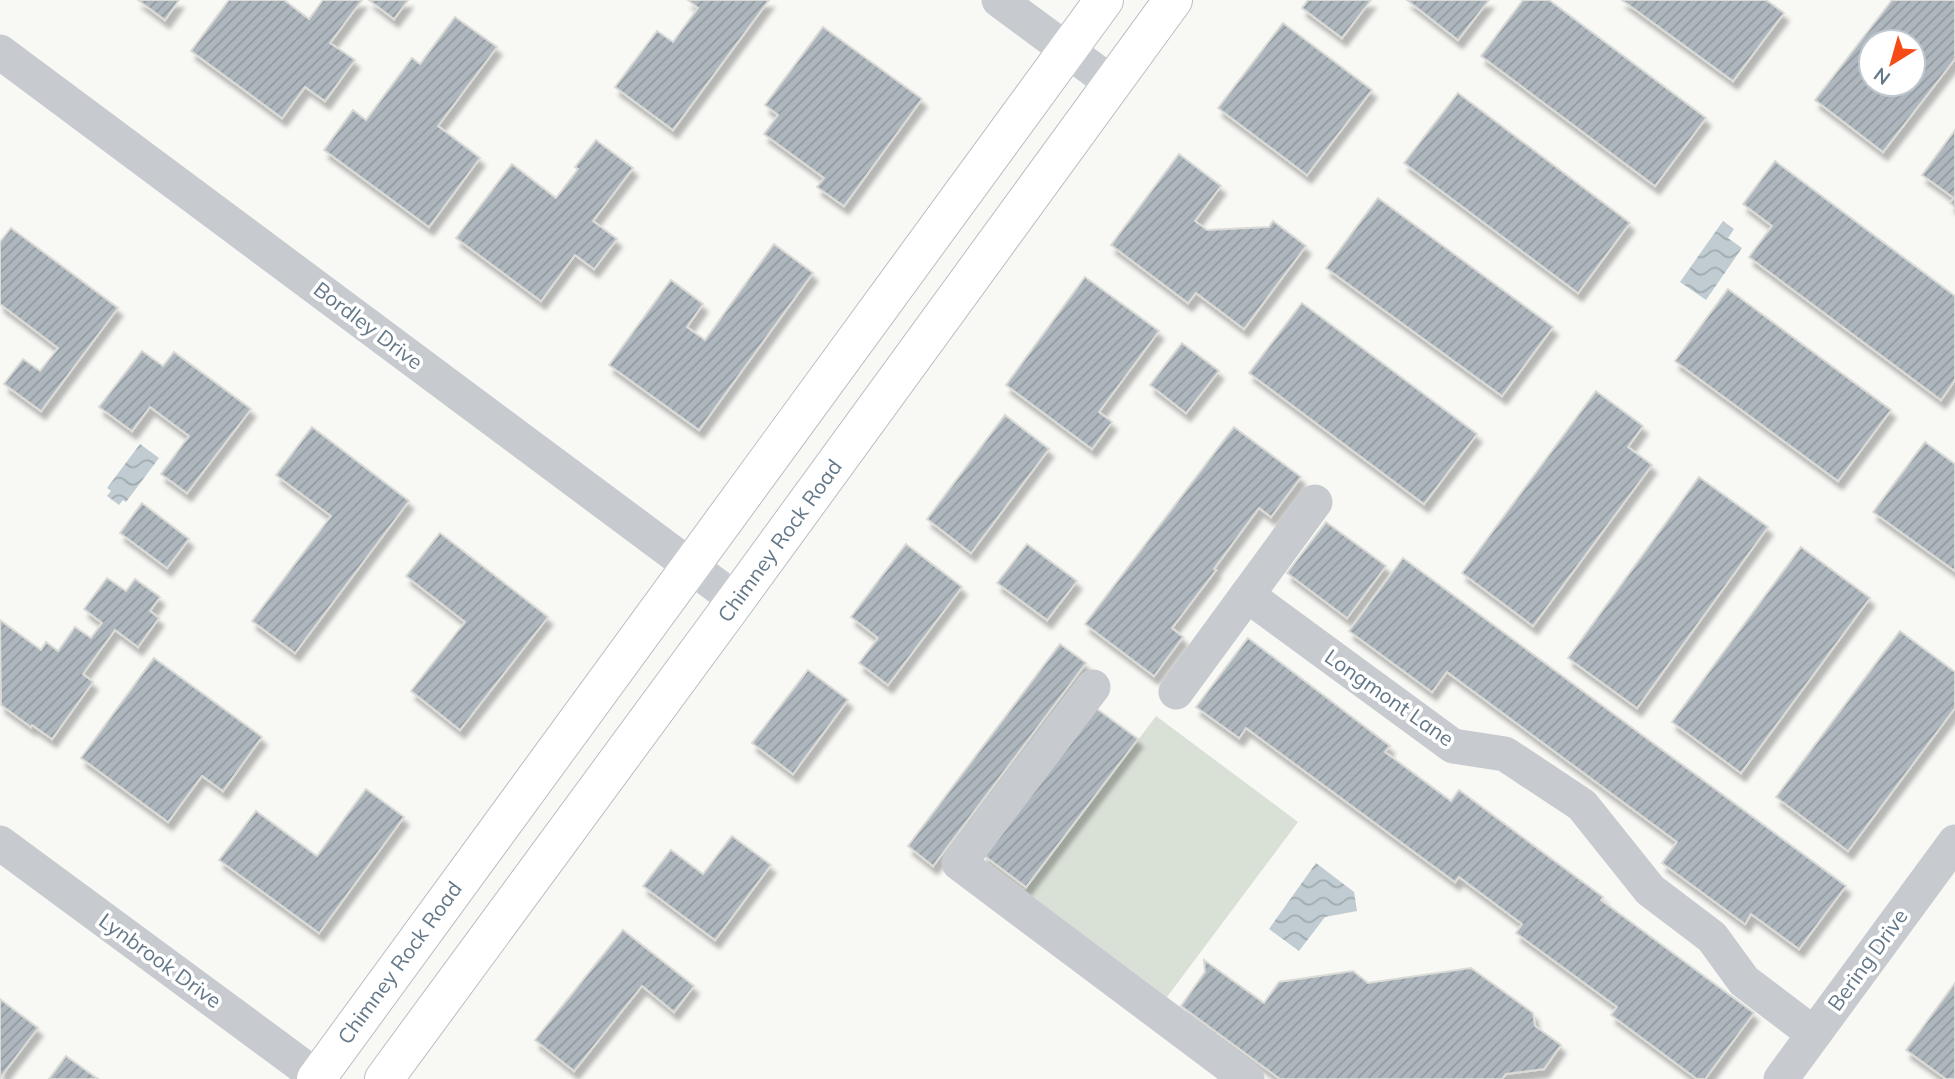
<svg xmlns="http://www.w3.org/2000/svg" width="1955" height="1079" font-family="Mulish,sans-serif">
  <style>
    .pitch { fill: #d9e0d5 }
    .water { fill: url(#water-waves) }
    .building { fill: url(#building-hatch); stroke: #dadad7; stroke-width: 2; fill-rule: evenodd; filter: url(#shadow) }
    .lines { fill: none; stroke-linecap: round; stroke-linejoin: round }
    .major-casing { stroke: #babec2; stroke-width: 40 }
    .minor { stroke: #c7cbcf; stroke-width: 35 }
    .major { stroke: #fff; stroke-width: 38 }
    .labels { text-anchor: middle; stroke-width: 7; stroke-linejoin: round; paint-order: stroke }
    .street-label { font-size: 21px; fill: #647889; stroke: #fff }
  </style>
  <defs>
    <pattern id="water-waves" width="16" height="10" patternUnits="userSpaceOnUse" patternTransform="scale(1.75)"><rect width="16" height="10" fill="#c0ccd1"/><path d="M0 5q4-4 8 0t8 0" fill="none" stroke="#a0aaaf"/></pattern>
    <pattern id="building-hatch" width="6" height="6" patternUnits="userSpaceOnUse" patternTransform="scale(1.75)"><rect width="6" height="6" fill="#aeb7bd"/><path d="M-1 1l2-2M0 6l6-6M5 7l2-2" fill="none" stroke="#919a9f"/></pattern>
    <filter id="shadow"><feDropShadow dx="4.5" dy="8" stdDeviation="2" flood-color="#0004"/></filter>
  </defs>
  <rect width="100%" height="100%" fill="#f8f8f5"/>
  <path class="pitch" d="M1156,716L1298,822L1167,997L1025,891Z"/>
  <g class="water">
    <path d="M1723,221L1734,229L1728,238L1742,248L1706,300L1680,282Z"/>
    <path d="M140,444L159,458L126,502L123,500L119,505L107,496L111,491L107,488Z"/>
    <path d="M1316,863L1354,892L1357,911L1325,917L1299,951L1269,929Z"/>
  </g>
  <g class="building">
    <path d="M138,0H179L165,20Z"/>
    <path d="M229,0H284L309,19L323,0H362L330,43L355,60L325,101L305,87L282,118L191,51Z"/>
    <path d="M369,0H408L394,19Z"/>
    <path d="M688,0H769L673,130L615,87L657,31L673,42L698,8Z"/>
    <path d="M1308,0H1371L1342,38L1302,8Z"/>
    <path d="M1407,0H1489L1458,40Z"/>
    <path d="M1523,0H1549L1706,118L1655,186L1481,56Z"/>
    <path d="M1622,0H1766L1784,13L1733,81Z"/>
    <path d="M1892,0H1955V59L1883,152L1815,100ZM1871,42H1913V84H1871Z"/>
    <path d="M455,17L497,47L438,126L480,158L429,227L324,150L353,110L366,120L412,58L420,64Z"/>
    <path d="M1283,23L1372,90L1307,175L1218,108Z"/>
    <path d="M823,27L922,99L844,206L817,187L824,178L764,134L778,115L765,105Z"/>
    <path d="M1458,93L1630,223L1578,293L1404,163Z"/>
    <path d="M1955,130V207L1950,203L1954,198L1922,175Z"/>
    <path d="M596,140L633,168L593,221L617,239L594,269L575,255L541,301L456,238L512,164L556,198L578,169L575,167Z"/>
    <path d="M1179,154L1221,186L1195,221L1207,230L1269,227L1273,221L1306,246L1244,329L1196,293L1188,303L1111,245Z"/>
    <path d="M1775,161L1955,296V380L1941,400L1749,257L1772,226L1743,204Z"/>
    <path d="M1378,198L1553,327L1502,396L1326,268Z"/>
    <path d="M11,228L118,308L41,411L4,384L23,359L40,371L58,348L0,304V242Z"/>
    <path d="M774,244L813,273L699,430L609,365L671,280L703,304L687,327L705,340Z"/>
    <path d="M1085,277L1159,331L1099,412L1112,422L1092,449L1006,385Z"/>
    <path d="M1728,289L1891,410L1838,481L1675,361Z"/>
    <path d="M1302,303L1477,434L1424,504L1249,373Z"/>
    <path d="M1182,343L1219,371L1186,413L1150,385Z"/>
    <path d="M142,351L163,366L174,352L251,409L187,493L161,474L189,436L150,407L132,431L99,407Z"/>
    <path d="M1596,391L1643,426L1628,447L1652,465L1533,626L1462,573Z"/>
    <path d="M1005,415L1049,449L971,553L927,519Z"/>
    <path d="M312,427L409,501L295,653L252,621L331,516L276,475Z"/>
    <path d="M1234,427L1301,477L1271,517L1259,508L1214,569L1216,570L1172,628L1183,637L1154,676L1085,624Z"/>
    <path d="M1925,442L1955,464V571L1873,512Z"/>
    <path d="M1699,477L1768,527L1637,708L1568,658Z"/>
    <path d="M142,503L189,539L167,568L120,533Z"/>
    <path d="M1326,522L1386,566L1347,618L1287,573Z"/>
    <path d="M440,533L548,617L460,730L411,691L465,622L406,576Z"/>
    <path d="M906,544L962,587L888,685L859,663L878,638L851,617Z"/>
    <path d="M1027,544L1077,581L1047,620L997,583Z"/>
    <path d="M1801,547L1870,598L1741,773L1672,722Z"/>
    <path d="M1403,558L1846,886L1799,949L1751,914L1745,924L1662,863L1677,842L1447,672L1432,692L1349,631Z"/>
    <path d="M107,578L126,591L135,579L160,597L150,611L159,618L138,647L115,630L83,674L93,682L52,739L32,725L31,727L1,705L0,620L41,650L46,642L58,651L75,627L91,638L102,623L84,609Z"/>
    <path d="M1900,631L1955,672V708L1848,851L1776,797Z"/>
    <path d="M1248,638L1390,746L1385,752L1451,801L1459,790L1603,897L1601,900L1754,1013L1705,1079H1697L1611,1015L1617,1007L1516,933L1522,924L1459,877L1455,882L1246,728L1239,738L1196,707Z"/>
    <path d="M1060,644L1086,663L933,866L908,846Z"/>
    <path d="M154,658L262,737L223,791L202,776L168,822L81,758Z"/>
    <path d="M808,670L848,700L793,774L752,743Z"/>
    <path d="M1093,706L1138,739L1026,887L982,854Z"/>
    <path d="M366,789L404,817L319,933L219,860L256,811L317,856Z"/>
    <path d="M732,836L771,865L715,940L643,886L671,850L703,874Z"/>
    <path d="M623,930L694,986L674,1012L642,986L574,1071L535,1040Z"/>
    <path d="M1204,960L1264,1003L1279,982L1353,971L1368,983L1471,968L1533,1013L1535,1026L1561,1045L1544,1069L1506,1074L1502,1079H1280L1181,1006L1205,972Z"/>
    <path d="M1955,983V1079H1946L1906,1050Z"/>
    <path d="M0,999L38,1028L0,1078Z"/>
    <path d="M66,1056L98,1079H49Z"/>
  </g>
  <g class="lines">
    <defs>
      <g id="major">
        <path d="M316,1079L1104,0"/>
        <path d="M384,1079L736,600L1173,0"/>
      </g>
    </defs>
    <use href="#major" class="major-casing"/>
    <g class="minor">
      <path d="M999,0L1113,84"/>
      <path d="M0,52L736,600"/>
      <path d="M1247,595L1453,746L1505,754L1582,805L1650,890L1712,937L1744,981L1814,1034"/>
      <path d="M1093,687L959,863L1247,1079"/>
      <path d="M1176,692L1315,502"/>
      <path d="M0,843L320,1079"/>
      <path d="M1781,1079L1955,842"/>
    </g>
    <use href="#major" class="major"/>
  </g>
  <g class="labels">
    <g class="street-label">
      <text transform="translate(368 326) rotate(37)" y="7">Bordley Drive</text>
      <text transform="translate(780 541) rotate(-54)" y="7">Chimney Rock Road</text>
      <text transform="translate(1389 698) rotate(35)" y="7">Longmont Lane</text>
      <text transform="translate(1868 960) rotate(-54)" y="7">Bering Drive</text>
      <text transform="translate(160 961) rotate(36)" y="7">Lynbrook Drive</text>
      <text transform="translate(400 963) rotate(-54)" y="7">Chimney Rock Road</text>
    </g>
  </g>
  <g transform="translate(1892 63) rotate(217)"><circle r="33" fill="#ffffff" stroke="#c1c9d0" stroke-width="2"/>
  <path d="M0-5L12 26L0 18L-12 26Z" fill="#f64b17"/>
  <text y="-10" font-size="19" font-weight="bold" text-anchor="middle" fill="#647889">N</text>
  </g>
</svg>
